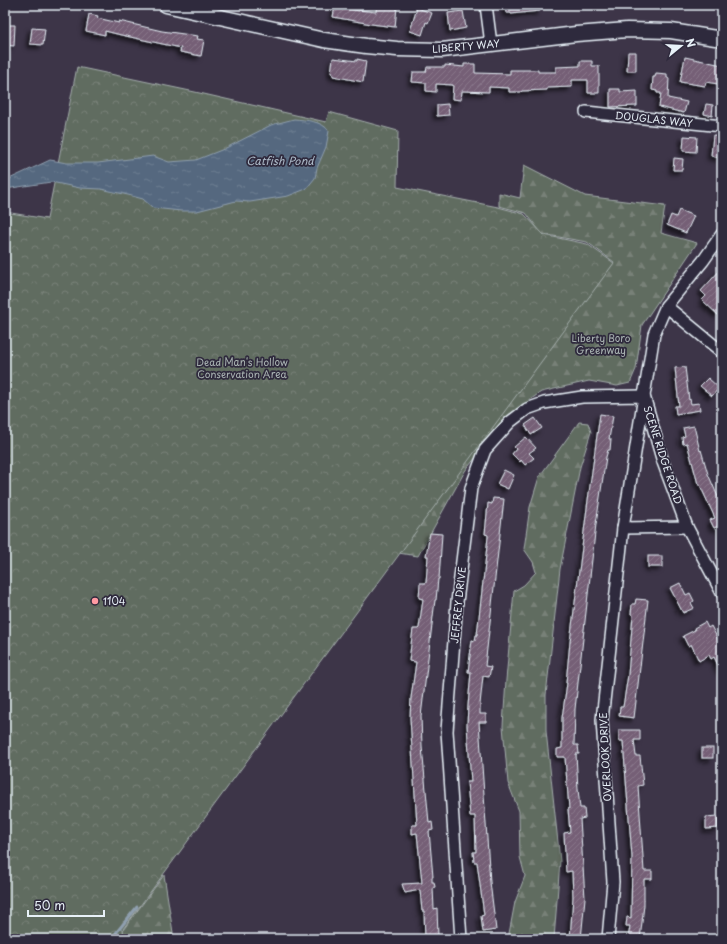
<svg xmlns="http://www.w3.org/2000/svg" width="727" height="944" font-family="'Playpen Sans',sans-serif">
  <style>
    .forest { fill: url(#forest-firs); stroke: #a4aeac }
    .park { fill: url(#park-crowns); stroke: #a4aeac }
    .water { fill: url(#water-ripples); stroke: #8f9faf }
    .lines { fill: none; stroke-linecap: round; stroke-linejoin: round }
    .stream { stroke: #8f9faf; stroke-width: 3 }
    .building { fill: url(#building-hatch); stroke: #e8f1f8; filter: url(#shadow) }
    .minor-casing { stroke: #e8f1f8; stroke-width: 14 }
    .tertiary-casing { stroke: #e8f1f8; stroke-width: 17 }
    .minor { stroke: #2f2a3d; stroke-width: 11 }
    .tertiary { stroke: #2f2a3d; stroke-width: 14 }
    .poi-dot { fill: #ff9aa2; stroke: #2f2a3d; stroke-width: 1.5 }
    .labels { text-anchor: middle; stroke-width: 3.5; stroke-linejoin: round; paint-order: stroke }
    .street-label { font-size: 10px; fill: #e8f1f8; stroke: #2f2a3d }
    .park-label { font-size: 10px; fill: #abb5b4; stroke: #2f2a3d }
    .poi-label { font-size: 10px; fill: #e8f1f8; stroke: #2f2a3d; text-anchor: start }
    .water-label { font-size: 11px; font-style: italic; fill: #adbac8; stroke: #2f2a3d }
  </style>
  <defs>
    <pattern id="forest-firs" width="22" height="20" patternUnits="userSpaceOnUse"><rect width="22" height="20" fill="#616c60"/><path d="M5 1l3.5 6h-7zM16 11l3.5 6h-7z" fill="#788178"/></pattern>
    <pattern id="park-crowns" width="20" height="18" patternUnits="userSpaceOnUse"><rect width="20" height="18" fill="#616c60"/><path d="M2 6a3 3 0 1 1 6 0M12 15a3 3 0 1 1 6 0" fill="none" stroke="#788178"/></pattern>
    <pattern id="water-ripples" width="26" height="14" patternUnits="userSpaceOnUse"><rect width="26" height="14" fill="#54687f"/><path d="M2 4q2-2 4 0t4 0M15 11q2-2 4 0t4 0" fill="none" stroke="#6d7e92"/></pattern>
    <pattern id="building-hatch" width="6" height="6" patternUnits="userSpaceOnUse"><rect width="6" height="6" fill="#745f76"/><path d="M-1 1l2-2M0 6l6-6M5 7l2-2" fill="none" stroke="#88768a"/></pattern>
    <filter id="shadow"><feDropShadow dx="-3.5" dy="3.5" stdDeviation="2" flood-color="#0009"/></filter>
  </defs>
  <rect width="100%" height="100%" fill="#3d3548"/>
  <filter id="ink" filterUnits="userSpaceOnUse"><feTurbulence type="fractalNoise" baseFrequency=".025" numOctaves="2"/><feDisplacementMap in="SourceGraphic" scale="8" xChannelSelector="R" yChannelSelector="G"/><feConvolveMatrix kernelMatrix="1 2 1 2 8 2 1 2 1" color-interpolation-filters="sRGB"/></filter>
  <g filter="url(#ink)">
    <g class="forest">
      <path d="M524,165L585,196L665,206L661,233L697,243L642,325L636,369L630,383L617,386L589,381L541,392L510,414L465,471L418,556L398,553L614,262L587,242L542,234L526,213L499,206V193L520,198Z"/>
      <path d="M579,422L588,423L591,432L580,467L560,569L546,695V731L560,861L554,939H508L515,902L525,876L520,857L519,811L508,783L503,726L506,680L514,591L524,585L536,572L533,562L524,549L530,507L539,477Z"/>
      <path d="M164,875L174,939H124L123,930Z"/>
    </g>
    <path class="park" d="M77,67L195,92L326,122L329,112L398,131L397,187L498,207L524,214L544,235L587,244L614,263L123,929L124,939H5V212L47,219Z"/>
    <path class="water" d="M294,119C306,120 322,121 329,131L326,147L317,168L315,178L306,189L288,196L250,202L236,201L197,211H181L153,208L143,199L128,195L101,189L80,188L51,182L5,189V181L50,160L67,163H98L153,156L169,162L196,160L224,149L271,125Z"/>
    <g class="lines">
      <path class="stream" d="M113,939L116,933L137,907"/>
    </g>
    <g class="building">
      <path d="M377,5L397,7L395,27L371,24L333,17L335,6L359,11V10L376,12Z"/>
      <path d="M505,5H540V11L511,14V13H506Z"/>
      <path d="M417,8L432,13L428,23L426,22L422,35L410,31Z"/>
      <path d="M463,11L466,28L450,31L448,13Z"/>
      <path d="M89,14L98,16L97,18L119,23V21L162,31L198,36L197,39L204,40L201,56L180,52L181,48L121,35L105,31V35L86,31Z"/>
      <path d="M5,25H15L14,46L5,45Z"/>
      <path d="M32,28L45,29L43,45L30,44Z"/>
      <path d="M628,52H636V71H627Z"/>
      <path d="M685,57L722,65L718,84L706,82L705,86L680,82Z"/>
      <path d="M333,58L357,61V59L366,61L363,82L333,76V74L331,73Z"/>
      <path d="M580,61H592V66H599V93H588V80H572V87L547,88V90L522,91L521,92H509V88L489,87V92L462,91L461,100L452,99L453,85L436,84V92L426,91V83L412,82L413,72H426L427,67H445V65L464,67V64H475V73L510,74V70H538V72H556V67L580,66Z"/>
      <path d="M656,73L667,74V78H669L668,98L687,102L684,113L659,107L661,93H657V91L652,90L653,77H655Z"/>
      <path d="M610,89H620V92L637,91V106L610,107Z"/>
      <path d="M448,104L449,115L437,116V105Z"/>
      <path d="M706,104L713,105L712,116L704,114Z"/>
      <path d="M713,135L722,136L721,158L711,156Z"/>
      <path d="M684,136L697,137L696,152L683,151Z"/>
      <path d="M674,158L683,159L682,170H673Z"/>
      <path d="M679,210L694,216L686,233L667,225L671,215L676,217Z"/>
      <path d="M722,268V311L718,315L702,300L706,296L701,291Z"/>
      <path d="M685,367L689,400L690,399L691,404L699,403L700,410L676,414L675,406H679L675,368Z"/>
      <path d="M708,378L719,388L712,396L700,386Z"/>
      <path d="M600,414L613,416L609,439H611L610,450H608L606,457L596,524L575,709L574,745H578L579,754H576L578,789L580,808H584L585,818L580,819L585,898L581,939H570L573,897L572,871L566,872L564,833L570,832L568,809H569L565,757H557V749L562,748V718L567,683H566L570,642L588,500Z"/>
      <path d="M535,418L542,428L531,435L525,425Z"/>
      <path d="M694,426L700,451L701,450L708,474L722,506V534L719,526L714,528L710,520L715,518L699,483L698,484L687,443L683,444L682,437L685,436L683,428Z"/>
      <path d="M526,437L536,448L529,453L534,458L525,465L521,460L520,462L512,454L516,449L514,447Z"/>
      <path d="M504,470L514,475L508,489L497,484Z"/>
      <path d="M493,498L504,499L485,666L491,667L489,677L483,676L480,704V714H486V722H479L490,882L496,930L483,932L481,916L484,915L477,862H474L473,852H476L475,816H470L467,782H471L467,725L468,706L471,672H468L472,640L475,641L476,635H477L488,537V535L485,534L488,503L492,504Z"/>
      <path d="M430,533L442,534L439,579H438L436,600H435L421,716L422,747L429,823L432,822L433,830L429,831L433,877H432V882H434L435,887L433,888L434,909L437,908L438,937L425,938L424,911H422L420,890L405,893L402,884L422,883L417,833L412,834V825H417L410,718L411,698L416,662L409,661L413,629H418L419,628L423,599L419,598L420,583H426L428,556H426Z"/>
      <rect x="648" y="556" width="14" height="11"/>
      <path d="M680,583L686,595L690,593L694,601L691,603L694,608L683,613L670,588Z"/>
      <path d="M636,599L648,600L634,718L619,716L620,707H623L628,675L633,615L631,614L632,604H635Z"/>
      <path d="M705,622L708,628L711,626L722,647V673L714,657L711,659L709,655L699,661L691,644L688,646L683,636L695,630L694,628Z"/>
      <path d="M619,730H640V740H634L636,756H640L643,785L638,786L644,871H652V879H644V905L640,939H628L630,926H626L627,917L631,918L632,857L623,741H619Z"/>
      <rect x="702" y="748" width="11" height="10"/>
      <path d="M717,816L718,828L706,829V817Z"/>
    </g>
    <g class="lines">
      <defs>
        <g id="minor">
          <path d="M486,5L491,44"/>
          <path d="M586,112L722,126"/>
          <path d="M722,234L703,261L666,306L654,334L644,396L663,462L687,527L722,593"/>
          <path d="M666,306L722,352"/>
          <path d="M623,528L687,527"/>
          <path d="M461,939L447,731L457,602L471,488L485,450L510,422L527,409L544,403L582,397L644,396L623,528L602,720L613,882L608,939"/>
        </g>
        <path id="tertiary" d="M166,5L324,40L366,46L397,49L442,50L576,34L627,30L671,31L722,39"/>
      </defs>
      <use href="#minor" class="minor-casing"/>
      <use href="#tertiary" class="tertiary-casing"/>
      <use href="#minor" class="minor"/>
      <use href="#tertiary" class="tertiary"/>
    </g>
  </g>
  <circle class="poi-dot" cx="95" cy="601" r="4"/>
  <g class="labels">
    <g class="street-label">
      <text transform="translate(466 46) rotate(-5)" y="4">LIBERTY WAY</text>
      <text transform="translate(654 119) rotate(6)" y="4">DOUGLAS WAY</text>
      <text transform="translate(663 455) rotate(72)" y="4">SCENE RIDGE ROAD</text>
      <text transform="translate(458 605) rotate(-84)" y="4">JEFFREY DRIVE</text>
      <text transform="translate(605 757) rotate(-93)" y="4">OVERLOOK DRIVE</text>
    </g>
    <g class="park-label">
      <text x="601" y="342">Liberty Boro<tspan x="601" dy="12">Greenway</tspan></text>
      <text x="242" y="366">Dead Man's Hollow<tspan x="242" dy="12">Conservation Area</tspan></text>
    </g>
    <g class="poi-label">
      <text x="103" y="605">1104</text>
    </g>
    <g class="water-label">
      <text x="280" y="165">Catfish Pond</text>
    </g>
  </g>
  <rect width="727" height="944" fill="none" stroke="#2f2a3d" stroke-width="20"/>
  <rect x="10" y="10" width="707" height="924" fill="none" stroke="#e8f1f8" stroke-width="1.5" filter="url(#ink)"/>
  <g transform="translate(681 46) rotate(72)" stroke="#2f2a3d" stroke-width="3" paint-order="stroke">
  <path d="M0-3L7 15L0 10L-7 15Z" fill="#e8f1f8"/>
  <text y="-6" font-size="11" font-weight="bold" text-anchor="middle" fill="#e8f1f8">N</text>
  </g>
  <path d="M28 910v6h76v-6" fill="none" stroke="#e8f1f8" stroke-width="2"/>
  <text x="34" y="910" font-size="12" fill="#e8f1f8" stroke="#2f2a3d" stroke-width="3" paint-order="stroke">50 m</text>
</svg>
